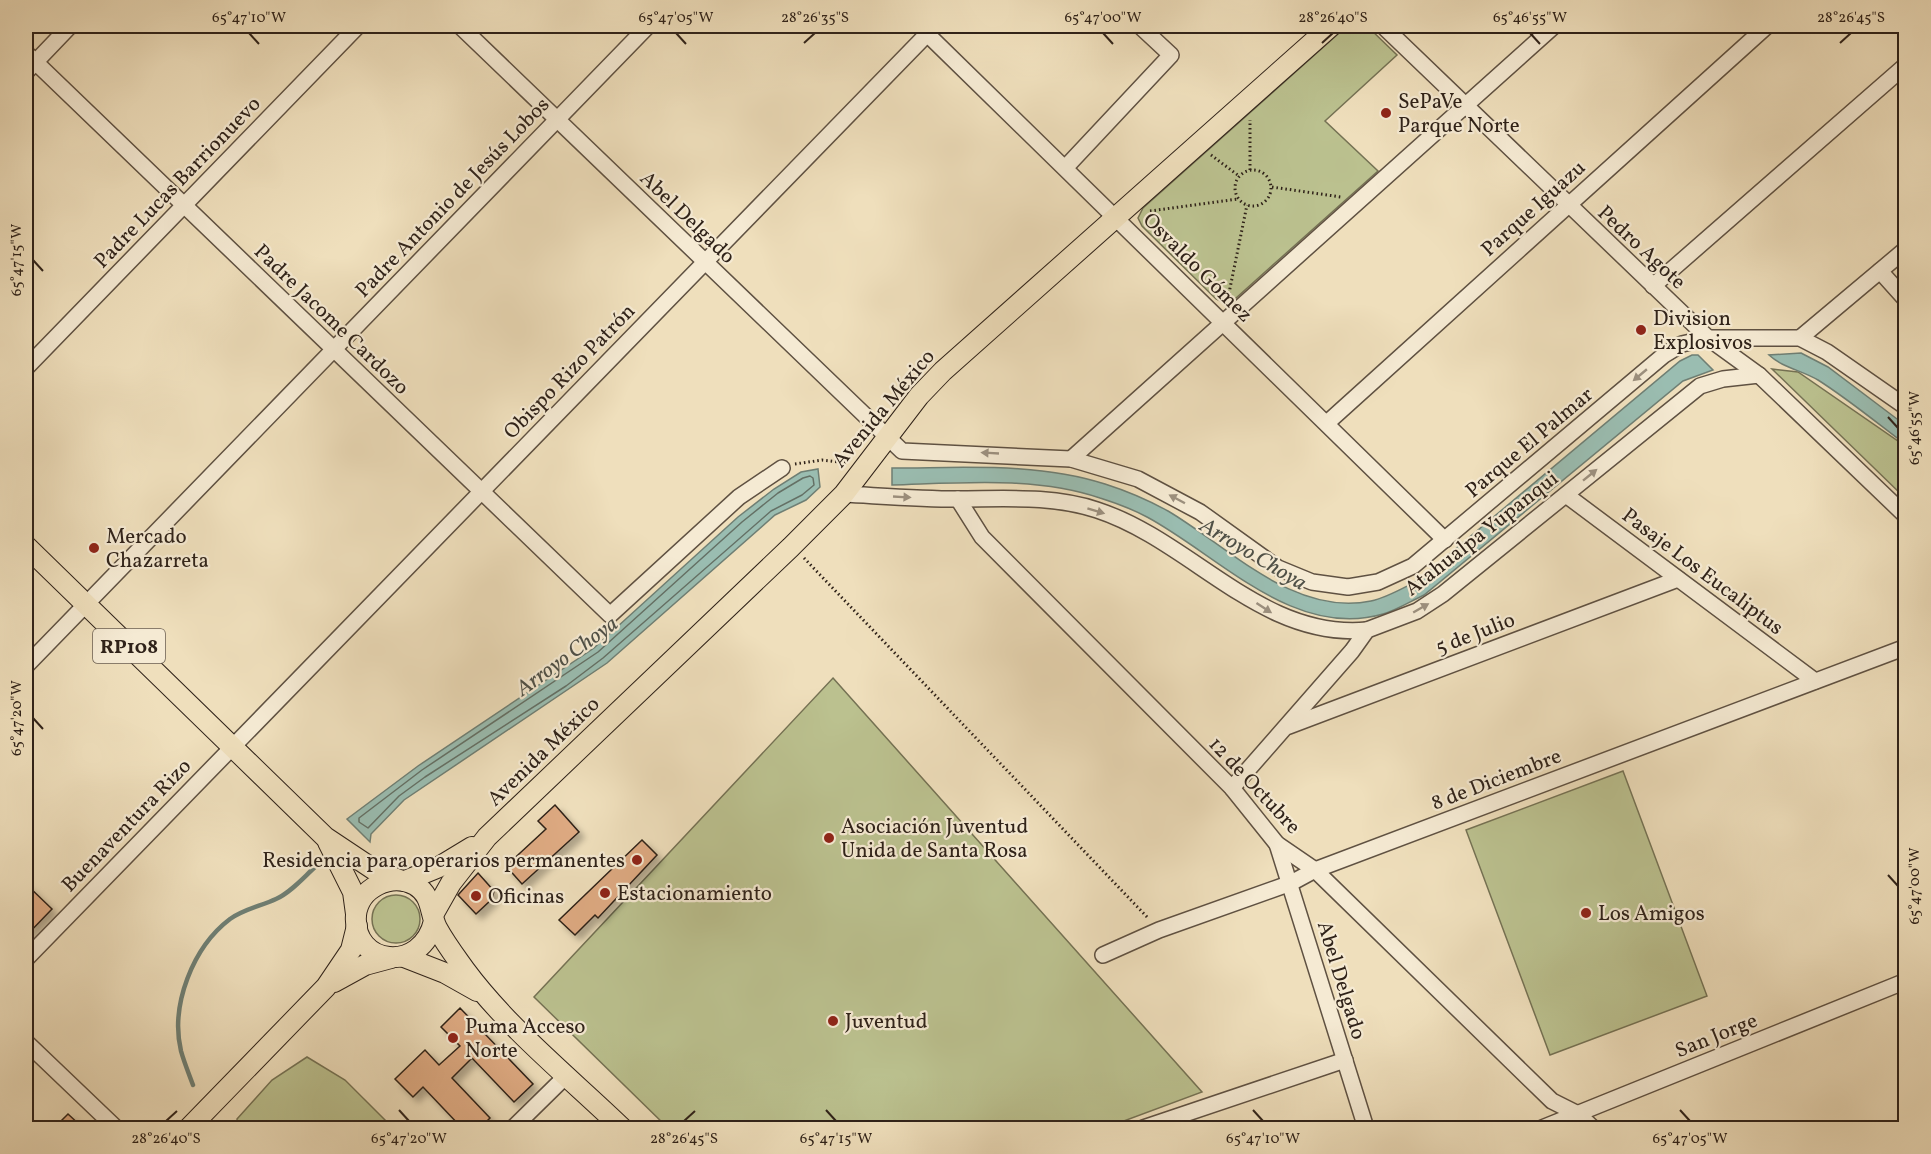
<svg xmlns="http://www.w3.org/2000/svg" width="1931" height="1154" font-family="Vollkorn,serif">
  <style>
    .green { fill: #bbc18f; stroke: #757254; stroke-width: 1.5 }
    .water { fill: #9abdb1; stroke: #6f7f74; stroke-width: 1.5 }
    .lines { fill: none; stroke-linecap: round; stroke-linejoin: round }
    .shore { stroke: #647065; stroke-width: 1.5 }
    .stream { stroke: #6f7f74; stroke-width: 4.5 }
    .building { fill: #deaa82; stroke: #2f2219; stroke-width: 1.5; filter: url(#shadow) }
    .minor-casing { stroke: #5f5142; stroke-width: 18 }
    .major-casing { stroke: #2f2219; stroke-width: 22 }
    .path { stroke: #2f2219; stroke-width: 3; stroke-dasharray: 1.5 3; stroke-linecap: butt }
    .minor { stroke: #f5ead3; stroke-width: 15 }
    .major { stroke: #efdfbc; stroke-width: 20 }
    .oneway { fill: #9c907f }
    .ticks { fill: none; stroke: #2f2219; stroke-width: 2 }
    .poi-dot { fill: #8f2418; stroke: #f5ead3; stroke-width: 2 }
    .labels { text-anchor: middle; stroke-width: 4.5; stroke-linejoin: round; paint-order: stroke }
    .shield { fill: #f5ead3; stroke: #6a5e51; stroke-width: 1.5 }
    .shield-label { font-size: 20px; font-weight: bold; fill: #2f2219 }
    .poi-label { font-size: 21px; fill: #2f2219; stroke: #f5ead3; text-anchor: start }
    .street-label { font-size: 21px; fill: #2f2219; stroke: #f5ead3 }
    .water-label { font-size: 22px; font-style: italic; fill: #4f5047; stroke: #f5ead3 }
    .neatline { fill: none; stroke: #2f2219; stroke-width: 2 }
    .ticks-label { font-size: 15px; text-anchor: middle; fill: #2f2219 }
  </style>
  <defs>
    <filter id="shadow"><feDropShadow dx="5.5" dy="5.5" stdDeviation="3" flood-color="#0004"/></filter>
  </defs>
  <rect width="100%" height="100%" fill="#efdfbc"/>
  <filter id="stains"><feTurbulence type="fractalNoise" baseFrequency=".00333" numOctaves="4"/><feColorMatrix values="0 0 0 0 .2 0 0 0 0 .09 0 0 0 0 .02 0 0 0 .5 -.17"/></filter>
  <radialGradient id="worn" r=".72"><stop offset=".6" stop-color="#630" stop-opacity="0"/><stop offset="1" stop-color="#630" stop-opacity=".3"/></radialGradient>
  <g class="green">
    <path d="M1347,26H1367L1397,55L1325,121L1378,171L1236,298L1224,303L1216,299L1142,226L1138,218L1143,208Z"/>
    <path d="M1772,369L1798,372L1905,446V498Z"/>
    <path d="M833,678L1202,1092L1105,1128H668L534,997Z"/>
    <path d="M1623,771L1707,996L1550,1055L1466,830Z"/>
    <circle cx="396" cy="919" r="24"/>
    <path d="M307,1057L345,1080L393,1128H238L237,1119L272,1080Z"/>
  </g>
  <g class="water">
    <path d="M1801,353L1828,367L1905,425V444C1877,423 1848,399 1818,380C1801,370 1783,368 1769,355Z"/>
    <path d="M1692,355H1698L1713,370L1683,381L1424,595C1411,601 1397,610 1383,614C1294,640 1218,555 1147,517C1132,509 1116,503 1100,498C1036,476 959,483 892,485V468C962,468 1037,462 1105,484C1127,491 1148,500 1168,511C1229,547 1294,617 1371,601C1386,598 1403,588 1417,581L1680,361Z"/>
    <path d="M818,469L820,487L806,500L775,515L607,663L404,800L371,834L370,842L347,819L418,766L594,648L738,517L774,489L801,472Z"/>
  </g>
  <g class="lines">
    <path class="shore" d="M810,476L813,478L814,485L802,495L771,511L603,658L566,686L425,777L399,796L368,828L359,822V818L422,770L598,652L742,522L778,493L803,478Z"/>
    <path class="stream" d="M193,1085C189,1074 184,1062 181,1051C170,1005 193,947 230,919C244,909 261,906 276,899C291,892 303,878 315,867"/>
  </g>
  <g class="building">
    <path d="M555,805L579,832L522,884L506,866L546,829L538,821Z"/>
    <path d="M642,840L657,855L598,918L595,915L575,935L559,920Z"/>
    <path d="M478,873L494,891L492,899L476,914L458,895Z"/>
    <path d="M26,884L52,909L26,936Z"/>
    <path d="M460,1008L533,1084L514,1102L472,1058L452,1078L490,1118L480,1128H462L423,1087L413,1097L395,1079L425,1050L439,1065L460,1046L441,1027Z"/>
    <path d="M68,1114L83,1128H54Z"/>
  </g>
  <g class="lines">
    <defs>
      <g id="minor">
        <path d="M460,26L902,451L1071,459L1138,479L1200,512L1278,568L1312,582L1348,587L1378,582L1413,566L1664,355L1682,344L1708,338H1800L1827,352L1906,407"/>
        <path d="M919,26L1445,540"/>
        <path d="M1383,26L1708,338L1759,375L1906,516"/>
        <path d="M26,53L610,615L739,497L782,468"/>
        <path d="M26,72L70,26"/>
        <path d="M1066,167L1171,55L1142,28"/>
        <path d="M1880,271L1906,300"/>
        <path d="M1653,286L1906,65"/>
        <path d="M1800,338L1906,249"/>
        <path d="M26,368L358,26"/>
        <path d="M1327,423L1767,26"/>
        <path d="M1071,459L1554,26"/>
        <path d="M844,494C882,496 920,499 957,499C1004,499 1052,495 1097,510C1192,541 1261,640 1367,630"/>
        <path d="M1566,495L1815,681"/>
        <path d="M958,499L982,537L1232,788L1277,844L1315,870L1552,1101L1578,1114L1593,1128"/>
        <path d="M26,666L648,26"/>
        <path d="M1289,726L1678,579"/>
        <path d="M1232,788L1352,651L1367,630L1417,611L1443,594L1700,386L1723,379L1759,375"/>
        <path d="M1277,844L1366,1128"/>
        <path d="M1103,955L1159,930L1291,883L1315,870L1906,647"/>
        <path d="M26,959L935,26"/>
        <path d="M26,1042L116,1128"/>
        <path d="M513,1128L567,1075"/>
        <path d="M1143,1128L1345,1060"/>
        <path d="M1542,1128L1906,981"/>
      </g>
      <g id="major">
        <path d="M26,546L325,837L373,869L399,880"/>
        <path d="M328,842L353,892L356,914"/>
        <path d="M405,881L439,867L472,847"/>
        <path d="M434,913L451,883L487,837L791,547L844,494L919,396L943,371L1331,26"/>
        <path d="M434,921C422,974 352,966 356,915C359,888 391,872 415,885C433,896 429,912 437,928C445,943 455,956 465,970C508,1028 570,1078 622,1128"/>
        <path d="M404,957L445,973L477,991"/>
        <path d="M334,982L365,965L391,958"/>
        <path d="M189,1128L326,987L351,950L357,926"/>
      </g>
    </defs>
    <use href="#minor" class="minor-casing"/>
    <use href="#major" class="major-casing"/>
    <g class="path">
      <path d="M1211,155L1239,176"/>
      <circle cx="1253" cy="188" r="18"/>
      <path d="M1250,170V120"/>
      <path d="M1272,187L1341,197"/>
      <path d="M1150,211L1238,199"/>
      <path d="M1228,298L1247,205"/>
      <path d="M795,464L822,460L848,463"/>
      <path d="M804,558L1148,918"/>
    </g>
    <use href="#minor" class="minor"/>
    <use href="#major" class="major"/>
  </g>
  <defs><path id="oneway-solid" d="M-6-.8H1V-3.2L6.5 0L1 3.2V.8H-6Z" transform="scale(1.5)"/></defs>
  <g class="oneway">
    <use href="#oneway-solid" transform="translate(1640 375) rotate(140)"/>
    <use href="#oneway-solid" transform="translate(990 453) rotate(-177)"/>
    <use href="#oneway-solid" transform="translate(1590 475) rotate(-39)"/>
    <use href="#oneway-solid" transform="translate(902 497) rotate(3)"/>
    <use href="#oneway-solid" transform="translate(1177 499) rotate(-152)"/>
    <use href="#oneway-solid" transform="translate(1096 511) rotate(17)"/>
    <use href="#oneway-solid" transform="translate(1264 608) rotate(33)"/>
    <use href="#oneway-solid" transform="translate(1421 608) rotate(-30)"/>
  </g>
  <path class="ticks" d="M249,33L259,44M676,33L686,44M1103,33L1113,44M1530,33L1540,44M804,43L815,33M1322,43L1333,33M1840,43L1851,33M33,260L43,271M1888,417L1898,428M33,718L43,729M1888,875L1898,886M399,1110L409,1121M826,1110L836,1121M1253,1110L1263,1121M1680,1110L1690,1121M166,1121L177,1111M684,1121L695,1111"/>
  <g class="poi-dot">
    <circle cx="1386" cy="113" r="6"/>
    <circle cx="1641" cy="330" r="6"/>
    <circle cx="94" cy="548" r="6"/>
    <circle cx="829" cy="838" r="6"/>
    <circle cx="637" cy="860" r="6"/>
    <circle cx="605" cy="893" r="6"/>
    <circle cx="476" cy="896" r="6"/>
    <circle cx="1586" cy="913" r="6"/>
    <circle cx="833" cy="1021" r="6"/>
    <circle cx="453" cy="1038" r="6"/>
  </g>
  <g class="labels">
    <rect class="shield" x="93" y="629" width="72" height="34" rx="4.5"/>
    <g class="shield-label">
      <text x="129" y="653">RP108</text>
    </g>
    <g class="poi-label">
      <text x="1398" y="108">SePaVe<tspan x="1398" dy="24">Parque Norte</tspan></text>
      <text x="1653" y="325">Division<tspan x="1653" dy="24">Explosivos</tspan></text>
      <text x="106" y="543">Mercado<tspan x="106" dy="24">Chazarreta</tspan></text>
      <text x="841" y="833">Asociación Juventud<tspan x="841" dy="24">Unida de Santa Rosa</tspan></text>
      <text x="625" y="867" text-anchor="end">Residencia para operarios permanentes</text>
      <text x="617" y="900">Estacionamiento</text>
      <text x="488" y="903">Oficinas</text>
      <text x="1598" y="920">Los Amigos</text>
      <text x="845" y="1028">Juventud</text>
      <text x="465" y="1033">Puma Acceso<tspan x="465" dy="24">Norte</tspan></text>
    </g>
    <g class="street-label">
      <text transform="translate(177 182) rotate(-46)" y="7">Padre Lucas Barrionuevo</text>
      <text transform="translate(452 197) rotate(-46)" y="7">Padre Antonio de Jesús Lobos</text>
      <text transform="translate(1533 208) rotate(-42)" y="7">Parque Iguazu</text>
      <text transform="translate(688 217) rotate(44)" y="7">Abel Delgado</text>
      <text transform="translate(1642 247) rotate(43)" y="7">Pedro Agote</text>
      <text transform="translate(1198 267) rotate(45)" y="7">Osvaldo Gómez</text>
      <text transform="translate(332 319) rotate(44)" y="7">Padre Jacome Cardozo</text>
      <text transform="translate(569 371) rotate(-46)" y="7">Obispo Rizo Patrón</text>
      <text transform="translate(883 408) rotate(-50)" y="7">Avenida México</text>
      <text transform="translate(1529 442) rotate(-40)" y="7">Parque El Palmar</text>
      <text transform="translate(1481 533) rotate(-38)" y="7">Atahualpa Yupanqui</text>
      <text transform="translate(1703 571) rotate(37)" y="7">Pasaje Los Eucaliptus</text>
      <text transform="translate(1475 633) rotate(-21)" y="7">5 de Julio</text>
      <text transform="translate(543 751) rotate(-44)" y="7">Avenida México</text>
      <text transform="translate(1496 779) rotate(-21)" y="7">8 de Diciembre</text>
      <text transform="translate(1255 785) rotate(47)" y="7">12 de Octubre</text>
      <text transform="translate(126 825) rotate(-46)" y="7">Buenaventura Rizo</text>
      <text transform="translate(1342 980) rotate(73)" y="7">Abel Delgado</text>
      <text transform="translate(1716 1035) rotate(-22)" y="7">San Jorge</text>
    </g>
    <g class="water-label">
      <text transform="translate(1254 553) rotate(31)" y="8">Arroyo Choya</text>
      <text transform="translate(566 655) rotate(-36)" y="8">Arroyo Choya</text>
    </g>
  </g>
  <rect width="1931" height="1154" fill="none" stroke="#efdfbc" stroke-width="66"/>
  <rect x="33" y="33" width="1865" height="1088" class="neatline"/>
  <g class="ticks-label">
    <text x="249" y="22">65°47'10"W</text>
    <text x="676" y="22">65°47'05"W</text>
    <text x="815" y="22">28°26'35"S</text>
    <text x="1103" y="22">65°47'00"W</text>
    <text x="1333" y="22">28°26'40"S</text>
    <text x="1530" y="22">65°46'55"W</text>
    <text x="1851" y="22">28°26'45"S</text>
    <text transform="translate(16 260) rotate(-90)" y="5">65°47'15"W</text>
    <text transform="translate(1914 428) rotate(-90)" y="5">65°46'55"W</text>
    <text transform="translate(16 718) rotate(-90)" y="5">65°47'20"W</text>
    <text transform="translate(1914 886) rotate(-90)" y="5">65°47'00"W</text>
    <text x="166" y="1143">28°26'40"S</text>
    <text x="409" y="1143">65°47'20"W</text>
    <text x="684" y="1143">28°26'45"S</text>
    <text x="836" y="1143">65°47'15"W</text>
    <text x="1263" y="1143">65°47'10"W</text>
    <text x="1690" y="1143">65°47'05"W</text>
  </g>
  <rect width="100%" height="100%" filter="url(#stains)"/>
  <rect width="100%" height="100%" fill="url(#worn)"/>
</svg>
